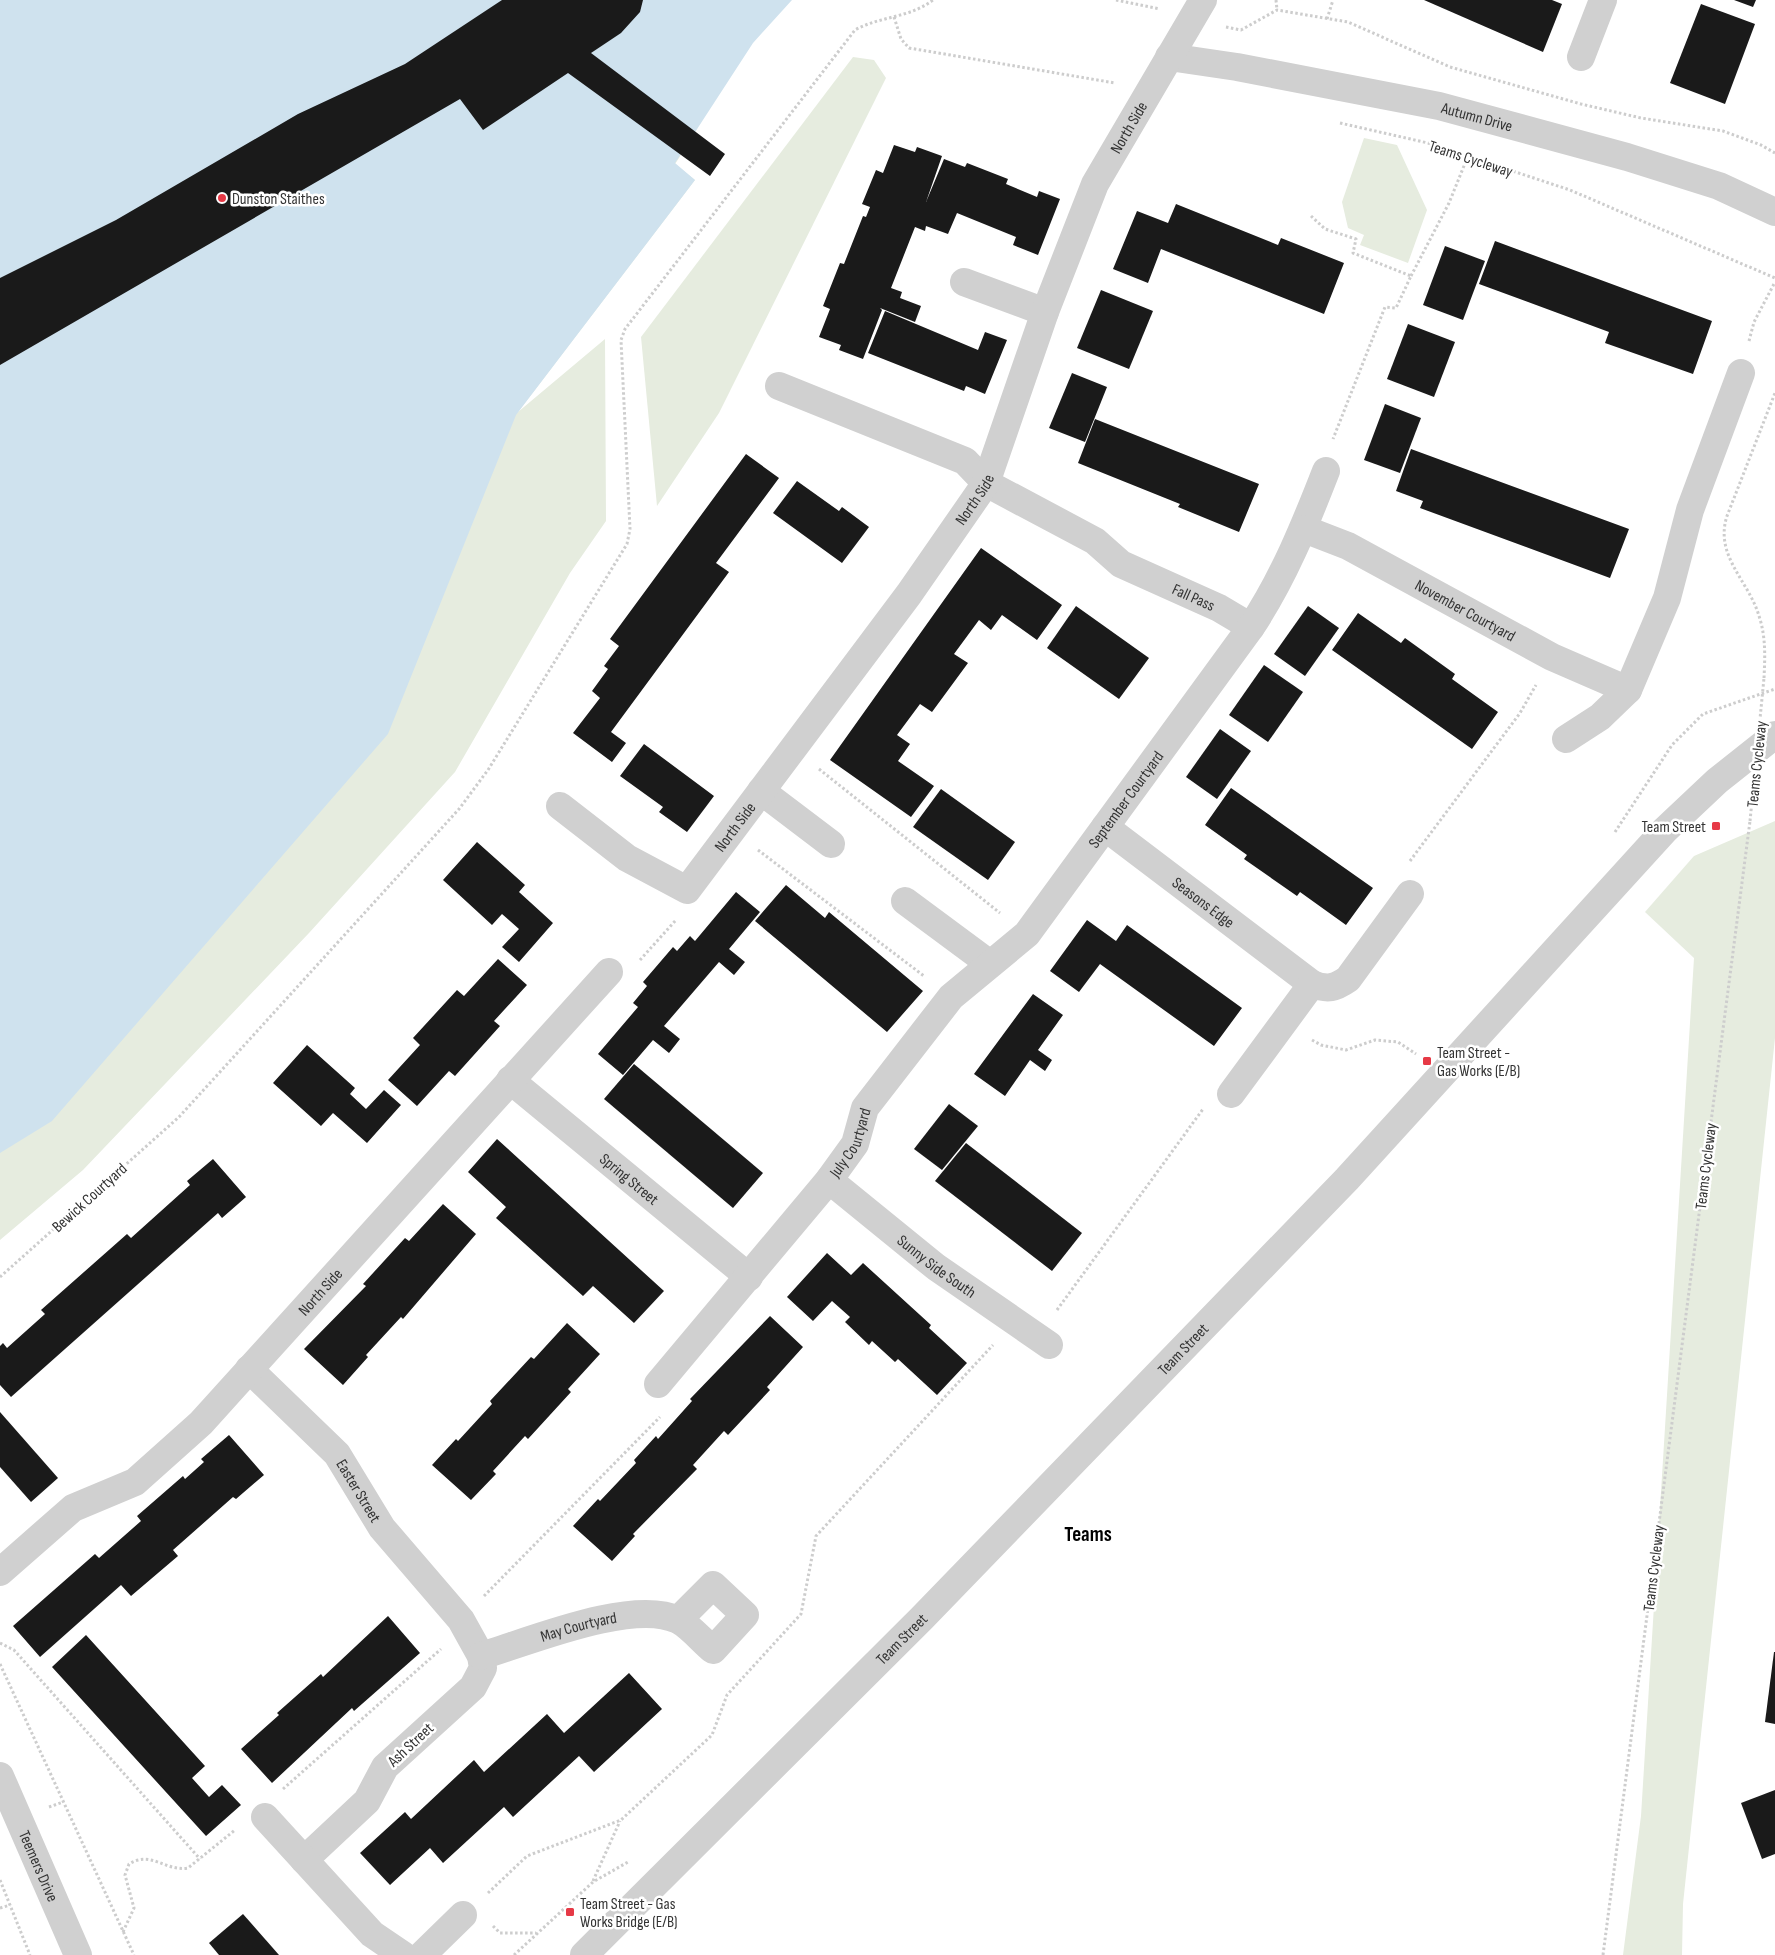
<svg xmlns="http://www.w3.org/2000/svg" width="1775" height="1955" font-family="'Sofia Sans Condensed',sans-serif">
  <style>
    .green { fill: #e6ecdf }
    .water { fill: #cfe2ee }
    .building { fill: #1a1a1a }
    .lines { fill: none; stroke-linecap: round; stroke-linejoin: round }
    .path { stroke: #cdcdcd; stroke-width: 3; stroke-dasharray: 2.5 2.5; stroke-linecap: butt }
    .minor { stroke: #d0d0d0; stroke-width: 28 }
    .path-bridge { stroke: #cdcdcd; stroke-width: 3; stroke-dasharray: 2.5 2.5; stroke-linecap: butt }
    .poi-dot { fill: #e63946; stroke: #fff; stroke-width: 2 }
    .labels { text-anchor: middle; stroke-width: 5; stroke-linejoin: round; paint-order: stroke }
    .street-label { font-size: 16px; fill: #333; stroke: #fff }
    .poi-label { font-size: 16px; fill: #333; stroke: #fff; text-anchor: start }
    .district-label { font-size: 21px; font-weight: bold; fill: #000; stroke: #fff }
  </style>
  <rect width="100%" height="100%" fill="#fff"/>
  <g class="green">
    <path d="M853,57L874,60L886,78L719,413L657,506L641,337Z"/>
    <path d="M1364,138L1397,145L1427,210L1408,263L1360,245L1364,235L1348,228L1342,202Z"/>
    <path d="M681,155L675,164L695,180L518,412L605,339L606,521L570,573L455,772L309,933L83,1170L0,1240V365Z"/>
    <path d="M1775,821V1038L1683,1904L1682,1955H1623L1641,1816L1694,958L1645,912L1694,856Z"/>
  </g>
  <path class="water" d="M0,0H792L753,43L675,163L695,180L516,415L388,734L52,1121L0,1153Z"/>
  <g class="building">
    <path d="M502,0H643L640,12L621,33L591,53L725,154L710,176L568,73L483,130L460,99L0,365V278L116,220L298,114L405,64Z"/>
    <path d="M1424,0H1552L1562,4L1543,52Z"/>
    <path d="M1734,0H1756L1753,7Z"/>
    <path d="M1701,4L1755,24L1725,104L1670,83Z"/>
    <path d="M894,145L915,152L917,147L942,156L926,202L944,159L965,167L967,163L1008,179L1006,184L1037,197L1039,191L1060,199L1038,255L1013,245L1016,237L957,213L948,234L926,226L925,231L915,227L891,288L902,292L900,298L921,306L915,322L880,308L882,310L863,359L839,350L841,345L819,337L830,309L823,306L840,263L844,264L863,216L866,217L870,207L862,204L876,170L883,173Z"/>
    <path d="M1176,204L1278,245L1281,238L1344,263L1324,314L1161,249L1148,283L1113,269L1137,211L1168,223Z"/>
    <path d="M1495,241L1712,321L1693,374L1605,343L1609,332L1479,284Z"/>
    <path d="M1445,246L1485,261L1463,320L1423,305Z"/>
    <path d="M1101,290L1153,311L1129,369L1077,348Z"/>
    <path d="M885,311L978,350L985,332L1007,340L985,394L966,386L964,391L868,353Z"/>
    <path d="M1408,324L1455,342L1434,397L1387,379Z"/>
    <path d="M1072,373L1107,387L1085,442L1049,428Z"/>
    <path d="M1385,404L1421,418L1400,473L1364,460Z"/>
    <path d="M1095,419L1259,484L1239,532L1178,507L1180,504L1078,463Z"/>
    <path d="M1411,449L1629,529L1610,578L1420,508L1423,501L1396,491Z"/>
    <path d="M746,454L779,478L716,563L729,572L611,732L626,743L612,762L573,733L600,698L592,691L608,669L604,666L619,646L610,639Z"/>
    <path d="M797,481L839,511L842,507L869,527L842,563L773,513Z"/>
    <path d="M981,548L1062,605L1037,640L1002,615L991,630L979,620L954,654L968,663L932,712L920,704L897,735L910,744L898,761L934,786L911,817L830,760Z"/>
    <path d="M1076,606L1149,658L1119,699L1047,648Z"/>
    <path d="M1308,606L1339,628L1305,676L1274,654Z"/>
    <path d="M1358,613L1401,643L1405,638L1455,674L1452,679L1498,712L1472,749L1332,650Z"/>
    <path d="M1264,665L1303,692L1268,742L1229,715Z"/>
    <path d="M1220,729L1251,751L1217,799L1186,777Z"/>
    <path d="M644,744L714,796L687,832L659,812L663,807L620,776Z"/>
    <path d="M1231,788L1373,888L1346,925L1300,892L1297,896L1244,859L1247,855L1205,825Z"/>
    <path d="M941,789L1015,842L988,880L913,827Z"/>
    <path d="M477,842L525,885L519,892L553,923L519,962L502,947L519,929L502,914L492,925L443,880Z"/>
    <path d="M786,885L825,918L829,912L923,991L887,1032L755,921Z"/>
    <path d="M736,892L760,912L729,949L745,962L734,975L719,962L664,1026L680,1039L669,1053L653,1040L623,1075L598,1054L638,1007L633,1003L647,986L643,982L673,947L677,951L690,936L695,941Z"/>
    <path d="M1087,920L1116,941L1127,925L1242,1008L1214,1046L1100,964L1079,992L1050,971Z"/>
    <path d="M498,959L527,985L494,1021L500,1026L455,1076L449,1071L417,1106L388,1080L420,1045L413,1038L457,990L464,996Z"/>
    <path d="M1033,994L1063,1015L1038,1050L1052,1060L1045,1071L1030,1060L1005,1096L974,1074Z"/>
    <path d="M307,1045L355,1088L350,1094L366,1109L384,1090L401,1105L367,1143L333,1113L321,1126L273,1083Z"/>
    <path d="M634,1064L763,1173L733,1208L604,1099Z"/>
    <path d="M949,1104L978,1126L942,1170L914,1149Z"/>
    <path d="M497,1139L664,1291L634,1323L593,1286L583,1296L496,1218L506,1207L468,1172Z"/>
    <path d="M966,1143L1082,1233L1052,1271L935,1181Z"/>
    <path d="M213,1159L246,1197L222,1218L218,1213L11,1397L0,1385V1346L3,1343L7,1348L45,1314L41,1310L127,1234L131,1238L190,1185L187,1181Z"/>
    <path d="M443,1204L476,1234L403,1319L401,1317L366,1355L368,1357L343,1385L304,1349L366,1286L363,1284L405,1238L409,1241Z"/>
    <path d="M827,1253L851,1275L863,1263L931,1325L929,1328L967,1363L937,1395L898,1359L895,1362L872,1341L869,1345L845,1322L850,1317L832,1301L813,1321L787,1297Z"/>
    <path d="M770,1316L803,1347L767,1387L770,1390L728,1435L724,1431L693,1465L697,1469L633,1534L635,1536L612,1561L573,1526L598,1499L600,1501L636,1463L634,1460L656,1436L658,1439L692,1401L690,1399Z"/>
    <path d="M567,1323L600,1354L568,1389L571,1392L528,1439L525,1436L493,1471L496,1474L471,1500L432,1465L456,1439L458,1441L492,1404L490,1401L531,1357L534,1359Z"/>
    <path d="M0,1412L58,1478L31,1502L0,1467Z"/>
    <path d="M229,1435L264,1475L236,1499L233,1497L173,1550L178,1556L131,1596L121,1585L40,1657L13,1626L95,1554L99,1558L141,1521L137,1516L183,1476L185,1479L204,1462L201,1459Z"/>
    <path d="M388,1616L420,1653L354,1711L352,1708L272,1783L241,1749L279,1715L277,1713L321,1674L323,1677Z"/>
    <path d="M86,1635L205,1766L192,1778L209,1797L222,1785L241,1805L206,1836L52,1667Z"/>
    <path d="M1774,1652H1775V1724L1765,1722Z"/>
    <path d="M629,1673L662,1709L594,1772L579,1756L513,1817L504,1807L443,1863L430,1848L390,1885L360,1853L405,1812L411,1819L474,1760L484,1772L547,1714L564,1733Z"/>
    <path d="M1775,1790V1854L1762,1859L1741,1803Z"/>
    <path d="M243,1914L279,1955H219L209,1943Z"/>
  </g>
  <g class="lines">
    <g class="path">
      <path d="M1116,0L1160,9"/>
      <path d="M1276,0L1277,10"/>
      <path d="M894,17L901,39L909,48L1115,83"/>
      <path d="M1327,19L1333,0"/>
      <path d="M1226,27L1241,30L1277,10L1348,22L1450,67L1581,104L1641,118L1723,131L1761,145L1775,153"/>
      <path d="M1340,123L1428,143L1570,190L1775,278"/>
      <path d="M1311,216L1325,229L1356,239L1353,253L1411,276L1396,308L1385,307L1333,439"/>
      <path d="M1411,276L1449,203L1468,156"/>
      <path d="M1749,341L1754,322L1775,282"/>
      <path d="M1764,678C1765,657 1766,637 1759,616C1749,581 1714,556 1727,516L1775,393"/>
      <path d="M819,769L1000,913"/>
      <path d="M1615,832L1672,745L1703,714L1775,689"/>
      <path d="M758,850L924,976"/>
      <path d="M1410,861L1520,713L1536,685"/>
      <path d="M640,960L676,920"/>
      <path d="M1312,1040L1321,1045L1346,1050L1375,1040L1398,1042L1416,1054"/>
      <path d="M0,1277L179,1117L459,809L488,770L627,544L630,529L621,340L625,329L855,30C880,16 910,18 933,0"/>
      <path d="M1057,1310L1203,1109"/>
      <path d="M484,1596L660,1417"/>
      <path d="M0,1643L14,1650L200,1859"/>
      <path d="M0,1664L134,1955"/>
      <path d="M283,1789L441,1649"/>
      <path d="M49,1807L63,1802"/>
      <path d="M0,1880L30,1955"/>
      <path d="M593,1881L620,1821"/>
      <path d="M488,1893L527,1856L621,1820L712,1735L727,1695L801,1614L816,1536L993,1345"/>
      <path d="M0,1908L10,1905"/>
      <path d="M493,1926L500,1933H536"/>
      <path d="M123,1932L134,1908L125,1875L129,1864C151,1850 166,1872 188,1868L235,1830"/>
      <path d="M514,1955L593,1882L628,1862"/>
      <path d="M1603,1955L1750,821"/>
    </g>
    <g class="minor">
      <path id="s1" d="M1169,57L1237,67L1439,106L1627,157L1719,186L1775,212"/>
      <path d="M1581,57L1603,0"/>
      <path d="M964,282L1045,312"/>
      <path id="s2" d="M779,386L965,461L986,483L1095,541L1121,564L1219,608L1251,627C1283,579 1305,525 1326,471"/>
      <path id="s3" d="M1304,529L1348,546L1552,657L1628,690"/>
      <path d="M1566,739L1600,717L1628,690L1667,598L1690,510L1741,373"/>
      <path d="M761,791L831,844"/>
      <path id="s4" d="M560,806L627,858L687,890L909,594L986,483L1045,312L1095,184L1203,0"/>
      <path id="s5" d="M1105,827L1312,984"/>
      <path d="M905,901L990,964"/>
      <path id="s6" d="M510,1080L749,1277"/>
      <path d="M1231,1094L1312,984C1328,990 1335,988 1348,979L1410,894"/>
      <path id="s7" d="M829,1180L936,1267L1049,1345"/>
      <path id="s8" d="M249,1369L337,1454L382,1528L461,1620L481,1656L483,1668L473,1687L385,1767L367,1801L304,1860"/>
      <path id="s9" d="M658,1384L829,1180L855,1144L865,1108L951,997L1027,934L1251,627"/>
      <path id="s10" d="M0,1572L73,1508L135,1482L201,1423L609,972"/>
      <path id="s11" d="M481,1656C528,1642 633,1598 678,1620C690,1626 702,1641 713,1650L745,1615L713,1585L678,1620"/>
      <path id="s12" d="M0,1776L78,1955"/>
      <path d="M265,1817L372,1934L403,1955"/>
      <path d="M422,1955L463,1915"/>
      <path id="s13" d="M584,1955L922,1618L1347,1179L1665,830L1717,781L1775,735"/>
    </g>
    <path class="path-bridge" d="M1750,821L1764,678"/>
  </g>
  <g class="poi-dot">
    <circle cx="222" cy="198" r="5"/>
    <rect x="1711" y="821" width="10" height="10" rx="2.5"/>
    <rect x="1422" y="1056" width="10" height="10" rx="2.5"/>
    <rect x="565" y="1907" width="10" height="10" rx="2.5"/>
  </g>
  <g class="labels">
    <g class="street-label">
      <text dy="6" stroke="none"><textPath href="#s1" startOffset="314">Autumn Drive</textPath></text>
      <text dy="6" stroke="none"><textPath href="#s4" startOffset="1042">North Side</textPath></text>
      <text transform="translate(1471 158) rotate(18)" y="6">Teams Cycleway</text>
      <text dy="6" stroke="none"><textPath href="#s4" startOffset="638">North Side</textPath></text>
      <text dy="6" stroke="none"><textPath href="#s2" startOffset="469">Fall Pass</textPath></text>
      <text dy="6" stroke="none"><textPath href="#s3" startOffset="181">November Courtyard</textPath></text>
      <text transform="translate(1756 764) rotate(-84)" y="6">Teams Cycleway</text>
      <text dy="6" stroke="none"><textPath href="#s9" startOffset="754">September Courtyard</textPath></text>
      <text dy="6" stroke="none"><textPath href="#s4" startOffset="232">North Side</textPath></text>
      <text dy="6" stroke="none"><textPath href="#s5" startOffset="124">Seasons Edge</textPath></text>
      <text dy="6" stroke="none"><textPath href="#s9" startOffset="310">July Courtyard</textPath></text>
      <text transform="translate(1705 1166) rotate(-83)" y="6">Teams Cycleway</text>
      <text dy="6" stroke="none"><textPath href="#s6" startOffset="155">Spring Street</textPath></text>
      <text transform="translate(89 1197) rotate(-42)" y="6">Bewick Courtyard</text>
      <text dy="6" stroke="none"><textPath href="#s7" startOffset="138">Sunny Side South</textPath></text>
      <text dy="6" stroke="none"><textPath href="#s10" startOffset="430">North Side</textPath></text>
      <text dy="6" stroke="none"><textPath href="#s13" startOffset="852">Team Street</textPath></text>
      <text dy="6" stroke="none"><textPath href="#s8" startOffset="165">Easter Street</textPath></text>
      <text transform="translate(1653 1568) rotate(-83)" y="6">Teams Cycleway</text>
      <text dy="6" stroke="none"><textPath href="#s11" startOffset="102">May Courtyard</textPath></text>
      <text dy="6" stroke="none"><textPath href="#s13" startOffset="448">Team Street</textPath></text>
      <text transform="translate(410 1744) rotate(-43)" y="6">Ash Street</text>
      <text dy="6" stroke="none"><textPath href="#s12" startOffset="98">Teemers Drive</textPath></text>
    </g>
    <g class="poi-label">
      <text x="232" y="204">Dunston Staithes</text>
      <text x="1706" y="832" text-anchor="end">Team Street</text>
      <text x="1437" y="1058">Team Street -<tspan x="1437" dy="18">Gas Works (E/B)</tspan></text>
      <text x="580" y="1909">Team Street - Gas<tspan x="580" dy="18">Works Bridge (E/B)</tspan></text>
    </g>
    <g class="district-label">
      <text x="1088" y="1541">Teams</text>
    </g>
  </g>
</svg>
